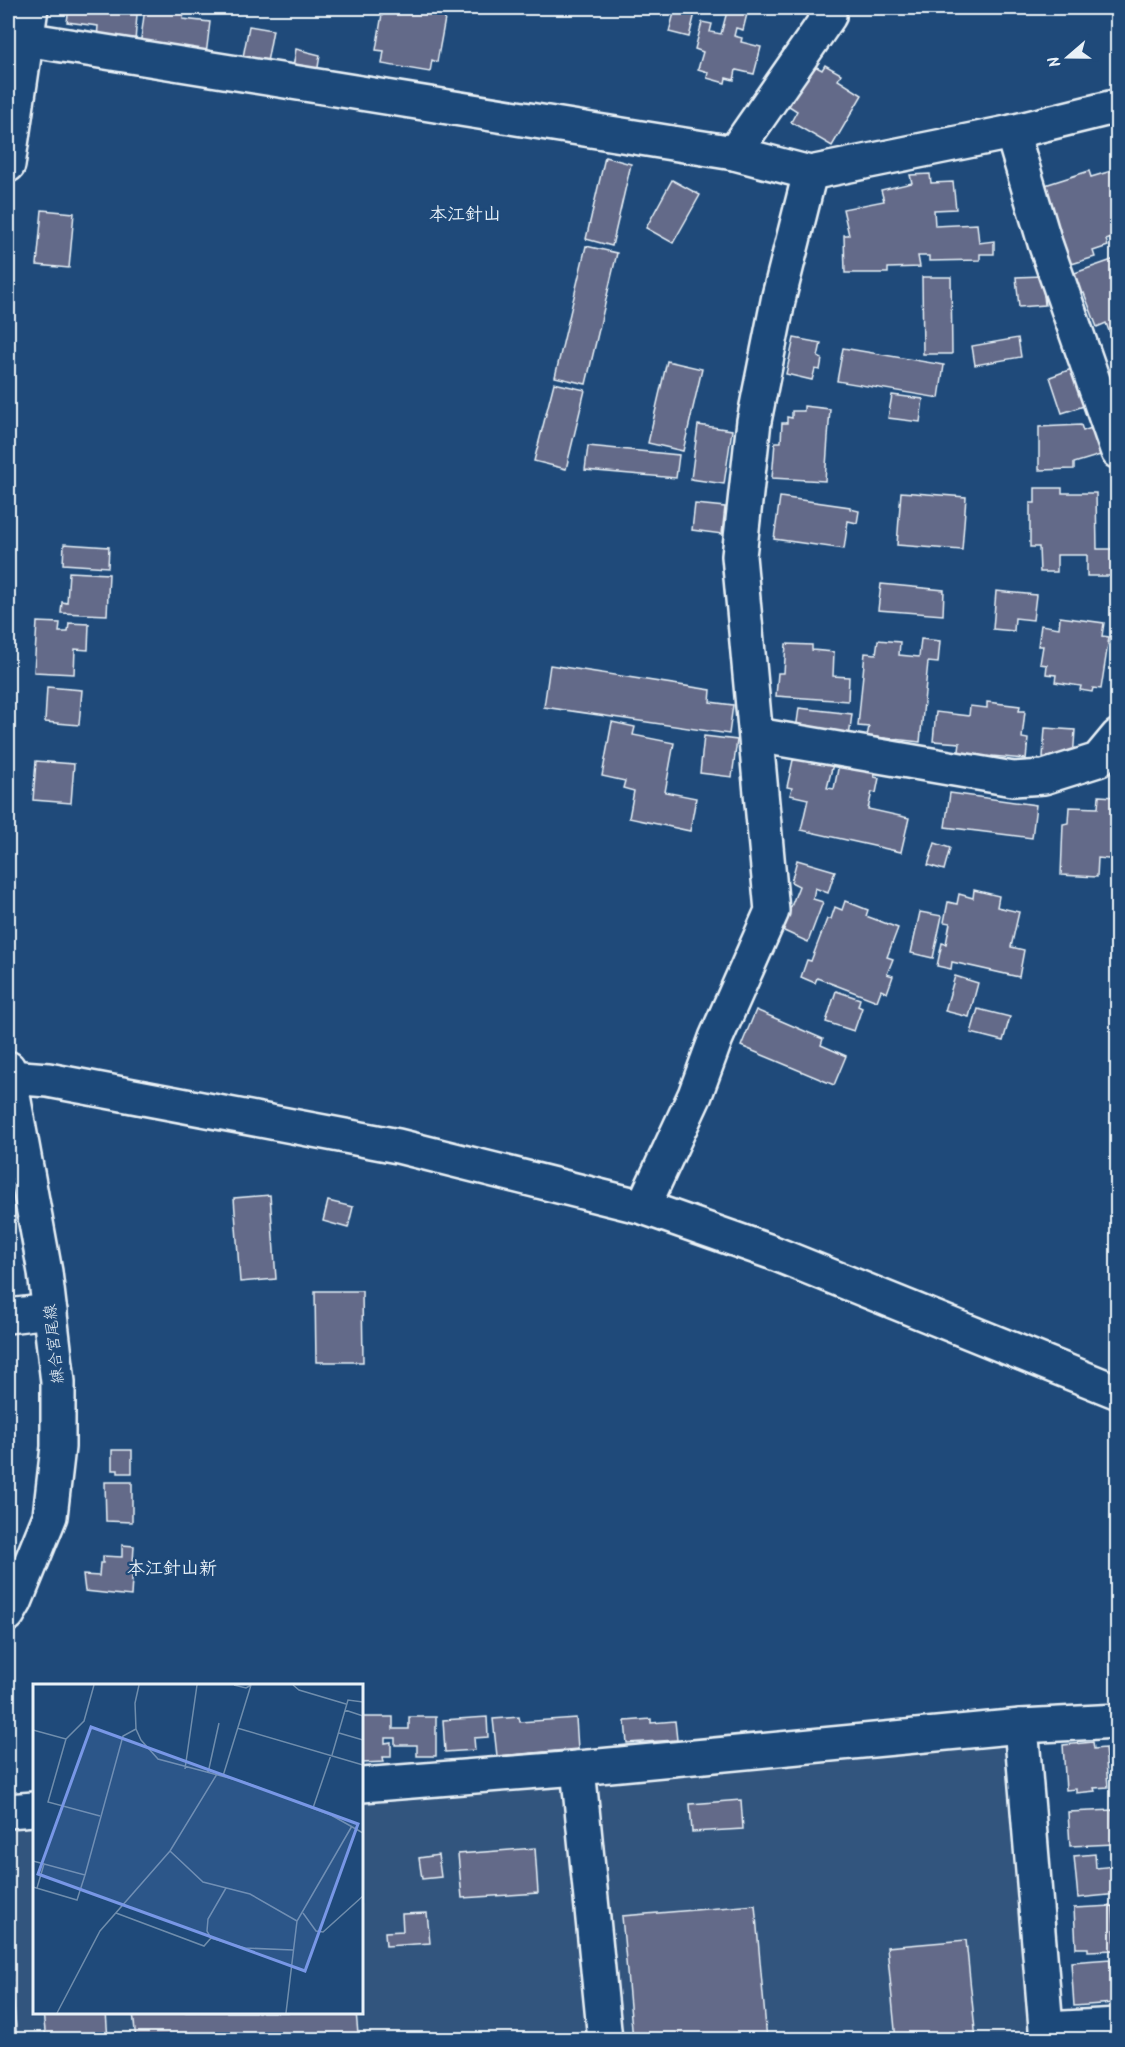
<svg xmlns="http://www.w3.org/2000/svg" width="1125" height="2047" font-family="Kalam,'Klee One',sans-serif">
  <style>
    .built { fill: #33547e }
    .building { fill: #636a89; stroke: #e8f1f8; stroke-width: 1.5 }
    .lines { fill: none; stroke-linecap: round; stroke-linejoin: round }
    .minor-casing { stroke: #e8f1f8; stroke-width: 38 }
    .major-casing { stroke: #e8f1f8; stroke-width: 38 }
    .minor { stroke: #1f4a7a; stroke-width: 33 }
    .major { stroke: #1f4a7a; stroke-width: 33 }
    .labels { text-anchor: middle; stroke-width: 4.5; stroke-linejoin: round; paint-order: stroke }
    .street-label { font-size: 16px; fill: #e8f1f8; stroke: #1f4a7a }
    .neighbourhood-label { font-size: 18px; font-weight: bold; fill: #e8f1f8; stroke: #1f4a7a }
    .inset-road { fill: none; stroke: #6f8dac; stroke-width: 1.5 }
    .view { fill: #7897e6; fill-opacity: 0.15; stroke: #7897e6; stroke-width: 3 }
    .inset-edge { fill: none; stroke: #e8f1f8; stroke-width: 3 }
  </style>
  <rect width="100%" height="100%" fill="#1f4a7a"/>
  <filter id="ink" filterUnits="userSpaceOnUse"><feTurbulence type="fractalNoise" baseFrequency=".0167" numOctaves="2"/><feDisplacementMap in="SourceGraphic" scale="12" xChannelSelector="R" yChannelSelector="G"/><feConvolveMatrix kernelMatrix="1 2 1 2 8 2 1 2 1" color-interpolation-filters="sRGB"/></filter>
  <g filter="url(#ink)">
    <path class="built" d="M1003,1747L1029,2039L8,2040V1828L34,1826V2012H362V1799Z"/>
    <g class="building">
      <path d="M69,8H127V12L137,14L135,42L97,38L98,26L67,22Z"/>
      <path d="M145,8H185L183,19L210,22L206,55L140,46Z"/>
      <path d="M383,8H447L437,62L432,60L430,72L382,64L384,51L376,50Z"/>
      <path d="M728,8L748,10L743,30L736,28L734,36L742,38L741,42L761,47L754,74L736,70L734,80L726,78L725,83L707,78L708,72L698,69L703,52L695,49L702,22L712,24L710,32L721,34Z"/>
      <path d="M675,9L695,13L689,37L669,32Z"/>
      <path d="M249,26L273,30L267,62L243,57Z"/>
      <path d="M296,49L320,55L317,73L293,68Z"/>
      <path d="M813,65L822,70L825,65L841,74L838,80L862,95L832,146L791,122L797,111L789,106Z"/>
      <path d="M605,157L631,164L612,246L586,239Z"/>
      <path d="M1118,169V236L1106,240L1108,246L1093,251L1095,257L1068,265L1039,187L1089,171L1091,177Z"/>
      <path d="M930,174L931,183L953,182L956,209L934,210L935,226L977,224L979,243L994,241V254H980V260L929,261V256H918L920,267L888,268V273H845L844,235H849L843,209L884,201L881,190L912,183L910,175Z"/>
      <path d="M672,180L700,195L673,243L646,228Z"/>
      <path d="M42,210L74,213L69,268L37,265Z"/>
      <path d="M586,246L617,253L586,384L555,377Z"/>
      <path d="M1115,259L1118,266V281L1113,283L1118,296V328L1109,331L1106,323L1097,327L1084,293L1077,296L1069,275Z"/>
      <path d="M1042,276L1045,305L1019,307L1016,277Z"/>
      <path d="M922,277H951L952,354H923Z"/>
      <path d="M794,338L821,343L818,357L822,359L820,370L815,369L812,380L786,374Z"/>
      <path d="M1018,338L1021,357L975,365L972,346Z"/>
      <path d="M843,348L944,365L939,398L837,381Z"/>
      <path d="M667,361L702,369L683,451L648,443Z"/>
      <path d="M1077,367L1090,404L1062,413L1050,377Z"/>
      <path d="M554,383L585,390L566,469L534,461Z"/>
      <path d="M892,395L923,399L920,422L888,418Z"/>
      <path d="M804,406L830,409L825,481L772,478L775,442H781L782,423H787V417L792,418V411H804Z"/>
      <path d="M698,425L732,430L724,484L691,479Z"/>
      <path d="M1081,425L1083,431L1097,426L1107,453L1074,463V469L1039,470V427Z"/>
      <path d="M588,446L679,455L676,478L585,470Z"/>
      <path d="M1035,488H1062V493H1096L1097,549H1114V576H1087V555H1057V572H1040L1039,547H1030V503H1035Z"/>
      <path d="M901,492L966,497L962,550L897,545Z"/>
      <path d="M780,497L850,507V509L859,511L857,523L848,521L844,549L774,539Z"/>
      <path d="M695,504L725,507L722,534L692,530Z"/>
      <path d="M64,544L109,547L108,567L63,564Z"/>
      <path d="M69,572L109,574L107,615L61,613L62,602L67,603Z"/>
      <path d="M881,584L944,590L943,615L878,610Z"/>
      <path d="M996,591L1036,595L1033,620L1015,618L1014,631L993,629Z"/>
      <path d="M1060,617L1104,623L1102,636L1109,637L1101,689L1093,688L1092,692L1080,690L1081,686L1055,682L1056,675L1046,674L1047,665L1040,664L1043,646H1038L1041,625L1059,628Z"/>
      <path d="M37,622L60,623L59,632H68L69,623L89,624L88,650L75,649L74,674L34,672Z"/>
      <path d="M921,639L940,641L938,663L928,662L920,742L867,736L869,727L858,726L865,653L876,654L878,640L900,642L899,655L919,657Z"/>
      <path d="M786,644L812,645V650L834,652L833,676L849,677L848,701L776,696L778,673H784Z"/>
      <path d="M550,665L711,690L710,702L733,705L729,734L544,707Z"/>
      <path d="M47,687L82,690L79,725L45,722Z"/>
      <path d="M987,702L1020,706L1019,711H1025L1022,738L1028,739L1026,759L992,756V763L958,759L960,743L933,741L936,712L969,716L970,706L987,708Z"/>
      <path d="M799,708L852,714L849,737L796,730Z"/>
      <path d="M612,722L635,727L633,735L674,743L665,792L696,798L690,831L629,818L634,791L623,788L625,781L602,776Z"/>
      <path d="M1045,728L1075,730L1073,759L1043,757Z"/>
      <path d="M704,736L737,740L732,777L700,773Z"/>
      <path d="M797,756L833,764L827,788L834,789L839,764L875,772L874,777L879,778L876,793L872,792L868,809L909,818L901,852L801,830L808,799L790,795L792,788L787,787L793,760H796Z"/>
      <path d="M36,761L74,764L71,803L33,800Z"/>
      <path d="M950,793L1036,805L1032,838L945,827Z"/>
      <path d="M1099,796L1115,797V803H1118V860L1098,858L1097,877L1061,875L1063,824L1068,823L1069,807L1098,808Z"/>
      <path d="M935,843L950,848L944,870L928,865Z"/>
      <path d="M797,860L835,871L828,893L815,888L813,899L823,902L808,942L782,930L799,886L791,882Z"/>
      <path d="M974,890L999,896L997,907L1019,912L1011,947L1024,950L1019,977L952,962L951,969L937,966L942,943L946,944L950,923L944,922L948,902L957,904L959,894L973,898Z"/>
      <path d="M845,901L868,910L866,916L898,928L887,957L893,959L887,974L893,976L887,993L881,990L877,1001L817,978L815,983L801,977L807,960L811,961L827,919H831L835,907L842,910Z"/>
      <path d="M920,912L942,916L933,958L911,953Z"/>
      <path d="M955,976L978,983L969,1017L945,1011Z"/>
      <path d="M836,991L860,999L858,1006L862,1008L854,1031L826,1022Z"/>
      <path d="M978,1009L1010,1017L1003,1041L971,1033Z"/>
      <path d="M756,1010L823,1039L821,1045L846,1056L834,1085L741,1046Z"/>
      <path d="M270,1195L276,1279L240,1282L234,1198Z"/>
      <path d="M328,1201L353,1207L348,1228L323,1221Z"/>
      <path d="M315,1291H362L363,1362H316Z"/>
      <path d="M112,1450H132V1473H118V1470H112Z"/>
      <path d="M105,1482H132V1522L106,1521Z"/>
      <path d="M122,1545L134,1546L131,1596L85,1591L83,1575L99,1576L100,1563H103V1556L122,1557Z"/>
      <path d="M362,1717H393V1729H409V1717H436V1756H417V1745H395V1738H385V1743L391,1742V1757H383L384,1762L362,1763Z"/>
      <path d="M487,1717L488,1737L474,1738L475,1750L445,1752L443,1720Z"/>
      <path d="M519,1717L520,1722L576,1718L578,1749L497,1756L493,1719Z"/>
      <path d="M651,1719V1723L675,1721L677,1740L627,1743L625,1721Z"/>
      <path d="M1093,1742L1094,1749L1105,1748L1108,1787L1094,1788L1095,1791L1076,1793V1789L1066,1790L1063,1745Z"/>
      <path d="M741,1800L743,1829L692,1832L690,1804Z"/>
      <path d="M1113,1810L1115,1844L1070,1846L1068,1812Z"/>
      <path d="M535,1848L538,1893L462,1898L458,1854Z"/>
      <path d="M1095,1854L1096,1868L1115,1866L1118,1894L1078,1898L1074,1856Z"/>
      <path d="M438,1855L441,1877L422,1879L419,1858Z"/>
      <path d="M755,1905L767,2040H633L622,1916Z"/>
      <path d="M1113,1906L1115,1950L1088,1951V1948H1076L1074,1908Z"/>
      <path d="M427,1913L430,1943L386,1946L385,1932L403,1931L402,1914Z"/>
      <path d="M8,1936L17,2040H8Z"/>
      <path d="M966,1940L976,2040H896L887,1947Z"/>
      <path d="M1110,1959L1114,2003L1074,2006L1071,1962Z"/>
      <path d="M43,2012H106L108,2040H46Z"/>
      <path d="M133,2012H356L358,2034L326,2037V2040H136Z"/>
    </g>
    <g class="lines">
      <defs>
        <g id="minor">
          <path d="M25,39L734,153L810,173L1012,132L1118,106"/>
          <path d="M1012,132L1045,243L1118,452"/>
          <path d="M734,153L829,16L827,8"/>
          <path d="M757,735L1013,779L1044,777L1098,760L1118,736"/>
          <path d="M9,1077L48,1080L398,1146L643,1207L771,1252L1118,1392"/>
          <path d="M643,1207L695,1095L716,1038L772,911L739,556L754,421L779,296L810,173"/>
          <path d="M8,1316L50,1311"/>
          <path d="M578,1768L605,2040"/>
          <path d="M362,1785L578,1768L1021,1726"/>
          <path d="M8,1811L34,1809"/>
          <path d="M1047,2029L1118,2025"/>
          <path d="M1047,2040L1021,1726L1118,1721"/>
        </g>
        <g id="major">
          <path d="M8,165L31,8"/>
          <path d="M8,1068L45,1272L58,1382V1447L50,1516L15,1602L8,1614"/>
        </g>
      </defs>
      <use href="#minor" class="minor-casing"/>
      <use href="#major" class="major-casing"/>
      <use href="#minor" class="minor"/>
      <use href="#major" class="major"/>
    </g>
  </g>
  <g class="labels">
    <g class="street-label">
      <text transform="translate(53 1344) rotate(-96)" y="6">練合宮尾線</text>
    </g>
    <g class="neighbourhood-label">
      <text x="465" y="220">本江針山</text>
      <text x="172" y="1574">本江針山新</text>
    </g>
  </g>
  <g transform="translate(33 1684)">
    <rect width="330" height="330" fill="#1f4a7a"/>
    <path class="inset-road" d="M106,1L102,19L103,45L108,56L125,75L211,98L298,131L330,149M201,1L213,4L218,1M260,1L266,6L313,20M312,26L330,32M204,44L330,81M0,46L33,55L15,118L67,132M306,49L330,56M33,55L51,37L61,1M299,71L315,16L330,18M152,85L164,1M175,89L186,39M190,92L218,1M280,124L298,71M137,167L170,198L217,210L264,237M0,177L52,191L44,216L0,203M52,191L90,52L103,45M4,204L11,180M193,204L175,235L174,247L178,254L212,264L260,266M83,229L171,262L178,254M270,229L283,247L290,248L330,212M24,329L67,247L137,167L184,90M253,329L264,237L319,142"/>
    <path class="view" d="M58,43L325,140L272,287L5,190Z"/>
    <rect width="330" height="330" class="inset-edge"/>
  </g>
  <rect width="1125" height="2047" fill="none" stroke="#1f4a7a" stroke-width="30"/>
  <rect x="15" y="15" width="1095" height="2017" fill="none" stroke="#e8f1f8" stroke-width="2" filter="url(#ink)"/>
  <g transform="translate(1068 57) rotate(250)" stroke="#1f4a7a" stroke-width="4.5" paint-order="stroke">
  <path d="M0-4.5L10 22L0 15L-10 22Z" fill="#e8f1f8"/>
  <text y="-9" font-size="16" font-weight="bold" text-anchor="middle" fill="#e8f1f8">N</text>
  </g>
</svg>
